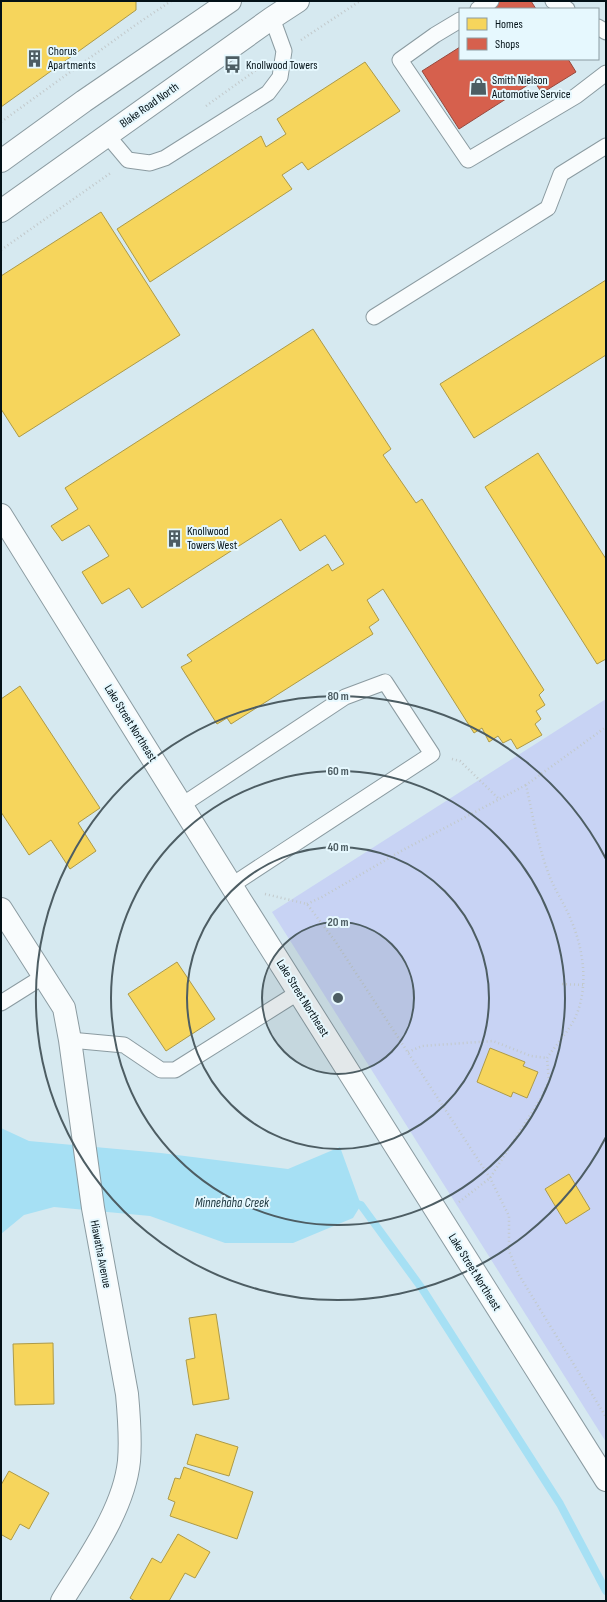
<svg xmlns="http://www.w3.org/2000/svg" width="607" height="1602" font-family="'Sofia Sans Condensed',sans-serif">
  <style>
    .green { fill: #c8d3f4 }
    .water { fill: #a6e0f4 }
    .homes { fill: #f6d55c; stroke: #ad9a47 }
    .shops { fill: #d6604d; stroke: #97483d }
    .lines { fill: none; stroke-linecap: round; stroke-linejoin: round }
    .stream { stroke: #a6e0f4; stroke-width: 8 }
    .service-casing { stroke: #8b9ba1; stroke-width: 17 }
    .minor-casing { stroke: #8b9ba1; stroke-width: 24 }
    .tertiary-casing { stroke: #8b9ba1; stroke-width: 24 }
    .path { stroke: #c2c9cb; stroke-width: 2.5; stroke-dasharray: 1 3; stroke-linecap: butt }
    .service { stroke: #f9fcfd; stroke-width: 15 }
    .minor { stroke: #f9fcfd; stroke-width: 22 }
    .tertiary { stroke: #f9fcfd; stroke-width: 22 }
    .ring { fill: none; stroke: #4d5d63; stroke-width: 2 }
    .labels { text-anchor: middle; stroke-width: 4; stroke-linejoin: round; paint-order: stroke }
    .poi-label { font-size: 12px; fill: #031117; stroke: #e6f8fe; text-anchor: start }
    .street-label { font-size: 12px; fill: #031117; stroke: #e6f8fe }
    .water-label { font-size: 13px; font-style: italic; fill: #1b333b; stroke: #e6f8fe }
    .centre { fill: #4d5d63; stroke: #e6f8fe; stroke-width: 2 }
    .ring-label { font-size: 12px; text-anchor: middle; font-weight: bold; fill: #4d5d63; stroke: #e6f8fe; stroke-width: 4; stroke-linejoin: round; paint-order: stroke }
  </style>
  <rect width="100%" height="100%" fill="#d6e9f0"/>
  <path class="green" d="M606,699V1442L272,912Z"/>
  <path class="water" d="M1,1128L29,1141L161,1153L288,1169L340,1147L361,1205L353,1218L293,1243H225L150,1216L54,1207L24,1215L1,1234Z"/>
  <g class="homes">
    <path d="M1,1H136V10L1,107Z"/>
    <path d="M365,62L400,111L308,170L302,162L282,175L292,189L150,282L117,229L261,136L266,147L286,134L277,119Z"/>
    <path d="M101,212L180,335L19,437L1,409V276Z"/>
    <path d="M606,280V355L474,438L440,384Z"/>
    <path d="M313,329L391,449L383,455L416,503L422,499L544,690L539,695L545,705L536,711L541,719L535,724L542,735L517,749L511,739L503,743L498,736L489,742L482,728L474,733L383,589L367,600L379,620L369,627L373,634L231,724L227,718L217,724L181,667L192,661L187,655L328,564L332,571L344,564L325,535L300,551L281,519L142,608L129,588L102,604L82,572L109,556L89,525L62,541L51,526L78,509L65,488Z"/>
    <path d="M538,453L606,559V659L597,664L485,487Z"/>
    <path d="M20,686L100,808L78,823L96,851L70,869L51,840L29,855L1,812V699Z"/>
    <path d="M177,962L215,1019L166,1051L128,994Z"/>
    <path d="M490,1048L525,1062L523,1066L538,1072L527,1098L513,1092L511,1097L477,1082Z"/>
    <path d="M569,1174L590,1209L566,1224L545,1189Z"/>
    <path d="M216,1314L229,1399L193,1405L186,1360L195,1358L189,1318Z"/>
    <path d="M53,1343L54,1404L15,1405L13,1344Z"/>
    <path d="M196,1434L238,1447L229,1476L187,1464Z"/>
    <path d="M184,1467L253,1492L237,1539L170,1516L175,1502L168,1499L175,1478L180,1479Z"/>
    <path d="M9,1471L49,1493L29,1529L20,1524L11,1540L2,1535L1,1536V1485Z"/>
    <path d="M178,1534L210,1552L195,1578L185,1573L169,1601H135L130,1598L152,1558L161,1563Z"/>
  </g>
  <g class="shops">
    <path d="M500,1H531L536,9H489Z"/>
    <path d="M460,47V59H568L576,72L542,93L534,81L459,129L422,71Z"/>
  </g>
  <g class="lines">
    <path class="stream" d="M350,1202L361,1205L423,1290L560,1504L606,1591"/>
    <defs>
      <g id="service">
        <path d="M553,1L567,9"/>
        <path d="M478,9L491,1"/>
        <path d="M460,20L435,35L400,60L468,160L576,96L606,73"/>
        <path d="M598,27L606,32"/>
        <path d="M107,135L128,160L150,163L165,158L268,93L280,77L284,51L272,18"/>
        <path d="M374,317L548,208L561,174L606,146"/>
        <path d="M182,805L345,697L385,682L432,754L232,885"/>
        <path d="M1,1003L44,976"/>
        <path d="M70,1040L124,1045L161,1070H175L299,992"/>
      </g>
      <path id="minor" d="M1,909L64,1008L70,1040L93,1208L127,1394C129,1416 131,1439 129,1461C124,1510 87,1560 62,1601"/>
      <g id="tertiary">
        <path d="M1,161L84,101L230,1"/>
        <path d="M1,211L272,18L298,1"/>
        <path d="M1,515L241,901L606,1480"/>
      </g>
    </defs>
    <use href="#service" class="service-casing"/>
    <use href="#minor" class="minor-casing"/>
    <use href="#tertiary" class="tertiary-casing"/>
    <g class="path">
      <path d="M301,40L360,1"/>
      <path d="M206,106L259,68"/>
      <path d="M1,122L134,26L171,1"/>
      <path d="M1,250L112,172"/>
      <path d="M452,759L460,761L499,799"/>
      <path d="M265,894L307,904L335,941L490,1178L509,1216V1251L519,1275L606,1417"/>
      <path d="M307,904L322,897L403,850L526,785"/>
      <path d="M562,984L583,985"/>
      <path d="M408,1052L422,1046L493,1041L531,1056L547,1058"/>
      <path d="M459,1202L490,1178L541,1098L549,1081L547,1058C556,1045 568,1032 575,1018C589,988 584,950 571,920C566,907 558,895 552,882C539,852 533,817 526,785L606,727"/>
    </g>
    <use href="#service" class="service"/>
    <use href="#minor" class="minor"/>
    <use href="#tertiary" class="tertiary"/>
  </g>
  <circle cx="338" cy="998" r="76" fill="#4d5d63" fill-opacity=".12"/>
  <g class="ring">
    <circle cx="338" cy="998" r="76"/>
    <circle cx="338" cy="998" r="151"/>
    <circle cx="338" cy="998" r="227"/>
    <path d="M606 1137A302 302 0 1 1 606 859"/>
  </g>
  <defs>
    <symbol id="building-bare" viewBox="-9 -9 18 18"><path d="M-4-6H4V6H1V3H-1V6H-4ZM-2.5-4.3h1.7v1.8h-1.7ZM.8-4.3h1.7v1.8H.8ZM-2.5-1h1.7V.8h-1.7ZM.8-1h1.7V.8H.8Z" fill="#4d5d63" stroke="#e6f8fe" stroke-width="2.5" paint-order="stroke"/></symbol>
    <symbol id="bus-bare" viewBox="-9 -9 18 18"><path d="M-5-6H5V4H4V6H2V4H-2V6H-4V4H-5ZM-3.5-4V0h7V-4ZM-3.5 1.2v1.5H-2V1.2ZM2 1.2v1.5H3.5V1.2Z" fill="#4d5d63" stroke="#e6f8fe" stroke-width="2.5" paint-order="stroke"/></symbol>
    <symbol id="shop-bare" viewBox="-9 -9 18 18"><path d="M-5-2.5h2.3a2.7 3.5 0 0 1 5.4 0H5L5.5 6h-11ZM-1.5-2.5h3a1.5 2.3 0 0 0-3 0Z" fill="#4d5d63" stroke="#e6f8fe" stroke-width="2.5" paint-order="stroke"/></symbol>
  </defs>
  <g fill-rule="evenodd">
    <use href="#building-bare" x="22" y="46" width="25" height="25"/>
    <use href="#bus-bare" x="220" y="52" width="25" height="25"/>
    <use href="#shop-bare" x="466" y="74" width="25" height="25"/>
    <use href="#building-bare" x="162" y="526" width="25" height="25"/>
  </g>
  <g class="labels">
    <g class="poi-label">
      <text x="48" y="55">Chorus<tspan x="48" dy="14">Apartments</tspan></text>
      <text x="246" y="69">Knollwood Towers</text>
      <text x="492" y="84">Smith Nielson<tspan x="492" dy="14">Automotive Service</tspan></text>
      <text x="187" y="535">Knollwood<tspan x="187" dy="14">Towers West</tspan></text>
    </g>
    <g class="street-label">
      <text transform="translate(149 105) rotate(-35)" y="4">Blake Road North</text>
      <text transform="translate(131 723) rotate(58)" y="4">Lake Street Northeast</text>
      <text transform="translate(303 998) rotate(58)" y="4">Lake Street Northeast</text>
      <text transform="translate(101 1254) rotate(79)" y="4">Hiawatha Avenue</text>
      <text transform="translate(475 1272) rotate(58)" y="4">Lake Street Northeast</text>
    </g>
    <g class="water-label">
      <text x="232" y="1207">Minnehaha Creek</text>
    </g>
  </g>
  <circle cx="338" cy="998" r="6" class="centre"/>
  <g class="ring-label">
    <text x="338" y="700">80 m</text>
    <text x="338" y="775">60 m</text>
    <text x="338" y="851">40 m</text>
    <text x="338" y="926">20 m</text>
  </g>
  <rect width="607" height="1602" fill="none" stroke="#031117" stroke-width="4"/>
  <rect x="459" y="8" width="140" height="52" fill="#e6f8fe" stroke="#8b9ca2"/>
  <rect x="467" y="18" width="20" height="12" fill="#f6d55c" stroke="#8b9ca2"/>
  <text x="495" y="28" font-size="12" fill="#031117">Homes</text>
  <rect x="467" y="38" width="20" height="12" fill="#d6604d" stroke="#8b9ca2"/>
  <text x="495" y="48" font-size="12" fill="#031117">Shops</text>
</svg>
